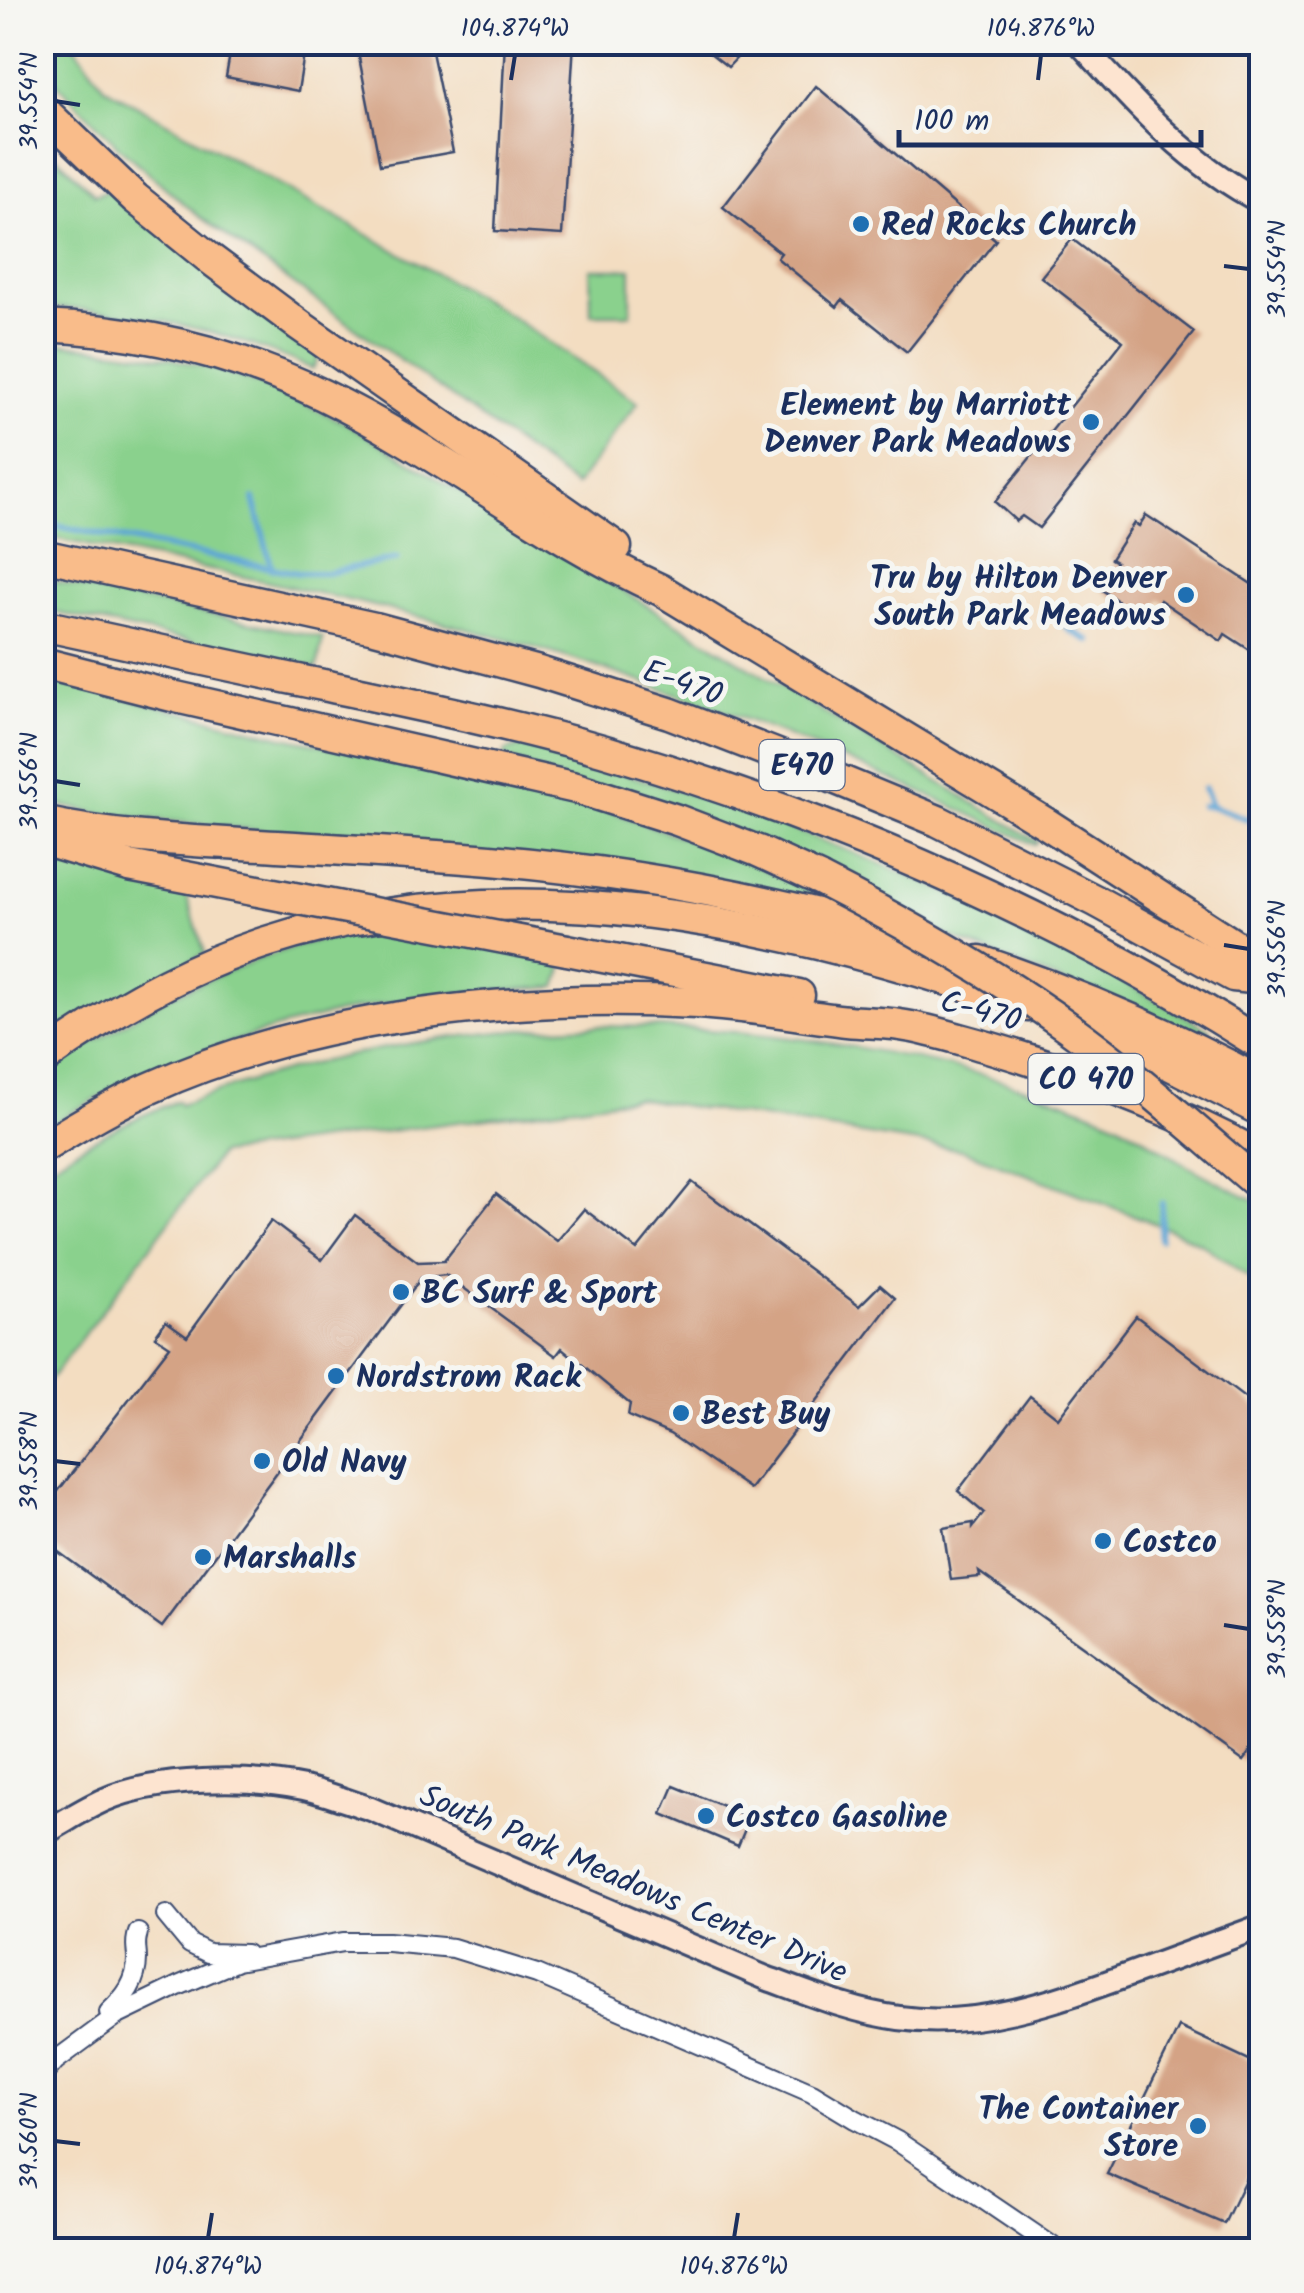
<svg xmlns="http://www.w3.org/2000/svg" width="1304" height="2293" font-family="Kalam,sans-serif">
  <style>
    .green { fill: #8ad18d; stroke: #528076; stroke-width: 2.5 }
    .lines { fill: none; stroke-linecap: round; stroke-linejoin: round }
    .stream { stroke: #5da6d5; stroke-width: 6 }
    .building { fill: #d4a385 }
    .street-casing { stroke: #3b496d; stroke-width: 22 }
    .secondary-casing { stroke: #3b496d; stroke-width: 28 }
    .highway-casing { stroke: #3b496d; stroke-width: 35 }
    .street { stroke: #fff; stroke-width: 18 }
    .secondary { stroke: #fde4d0; stroke-width: 22 }
    .highway { stroke: #f9bc8a; stroke-width: 30 }
    .highway-bridge-casing { stroke: #3b496d; stroke-width: 35; stroke-linecap: butt }
    .highway-bridge { stroke: #f9bc8a; stroke-width: 30 }
    .ticks { fill: none; stroke: #1b2f5e; stroke-width: 4 }
    .poi-dot { fill: #1f6fb2; stroke: #f6f6f2; stroke-width: 4 }
    .labels { text-anchor: middle; stroke-width: 10; stroke-linejoin: round; paint-order: stroke }
    .shield { fill: #f6f6f2; stroke: #5d6b8a; stroke-width: 2.5 }
    .shield-label { font-size: 30px; font-weight: bold; fill: #1b2f5e }
    .poi-label { font-size: 32px; font-weight: bold; fill: #1b2f5e; stroke: #f6f6f2; text-anchor: start }
    .street-label { font-size: 32px; fill: #1b2f5e; stroke: #f6f6f2 }
    .neatline { fill: none; stroke: #1b2f5e; stroke-width: 4 }
    .ticks-label { font-size: 25px; text-anchor: middle; fill: #1b2f5e }
  </style>
  <rect width="100%" height="100%" fill="#f6f6f2"/>
  <filter id="ink" filterUnits="userSpaceOnUse"><feTurbulence type="fractalNoise" baseFrequency=".01" numOctaves="2"/><feDisplacementMap in="SourceGraphic" scale="20" xChannelSelector="R" yChannelSelector="G"/><feConvolveMatrix kernelMatrix="1 2 1 2 8 2 1 2 1" color-interpolation-filters="sRGB"/></filter>
  <filter id="wash" filterUnits="userSpaceOnUse"><feTurbulence type="fractalNoise" baseFrequency=".0048" numOctaves="4" result="noise"/><feDisplacementMap in="SourceGraphic" scale="40" xChannelSelector="R" yChannelSelector="G"/><feGaussianBlur stdDeviation="2.25" result="paint"/><feColorMatrix in="noise" values="0 0 0 0 0 0 0 0 0 0 0 0 0 0 0 0 0 1.4 0 .05"/><feComposite in="paint" operator="in"/></filter>
  <g filter="url(#wash)">
    <rect width="100%" height="100%" fill="#f3ddc1"/>
    <g class="green">
      <path d="M43,42L73,43L104,87L501,310L638,402L576,486L196,214L123,151L43,69Z"/>
      <path d="M42,142L95,195L109,190L321,353L313,369C227,330 136,311 43,307Z"/>
      <path d="M590,269H631V314H591Z"/>
      <path d="M43,341L169,358L224,371L278,391L346,423L1038,842L1035,845C871,766 704,697 529,646C369,600 205,569 43,536Z"/>
      <path d="M43,579L323,638L317,668L43,610Z"/>
      <path d="M42,677L278,736L451,771V775L497,788L499,782L607,810L746,861L847,907L323,837L103,814L43,802Z"/>
      <path d="M523,746C683,787 840,841 989,912C1064,948 1137,989 1210,1030L1204,1039L504,757L506,751Z"/>
      <path d="M43,855L185,892L205,953L43,1047Z"/>
      <path d="M499,918L500,925L571,939L561,966L563,968L557,987C517,990 476,991 436,996C296,1014 162,1057 43,1129V1076L72,1055L167,997L258,959L306,943L395,927Z"/>
      <path d="M603,1026C770,1027 955,1053 1109,1119C1135,1131 1156,1146 1180,1161C1206,1178 1234,1190 1261,1203V1286L1202,1244L1172,1230L963,1150L636,1098L220,1154L43,1389V1171C85,1142 130,1119 178,1101L180,1105C315,1054 459,1029 603,1026Z"/>
    </g>
    <g class="lines">
      <g class="stream">
        <path d="M254,499L272,569"/>
        <path d="M42,523L298,573H326L397,559"/>
        <path d="M1066,616L1064,623L1068,629L1090,641"/>
        <path d="M1204,788L1211,805"/>
        <path d="M1202,806H1211L1262,824"/>
        <path d="M1160,1239L1162,1203"/>
      </g>
    </g>
    <g id="blocks">
      <g class="building">
        <path d="M232,42H306L298,91L226,77Z"/>
        <path d="M356,42H430L453,152L380,165Z"/>
        <path d="M505,42H574L562,235L495,231Z"/>
        <path d="M696,42H746L749,45L728,67Z"/>
        <path d="M816,86L996,240L907,352L842,300L837,307L777,258L781,253L723,207Z"/>
        <path d="M1072,239L1194,332L1039,528L1022,516L1016,521L995,502L1123,341L1041,277Z"/>
        <path d="M1146,515L1262,591V668L1252,661L1256,654L1225,634L1221,641L1160,600L1148,622L1099,588L1116,562L1111,559L1134,523L1139,526Z"/>
        <path d="M692,1182L859,1306L880,1285L895,1298L750,1489L670,1434L628,1416L630,1404L562,1348L556,1356L446,1275L421,1278L162,1627L42,1540V1512L170,1346L155,1336L166,1321L187,1336L271,1221L322,1260L355,1215L418,1262L444,1261L496,1194L557,1241L584,1209L637,1250Z"/>
        <path d="M1136,1316L1262,1411V1735L1243,1761L979,1572L980,1577L951,1580L943,1528L973,1523V1527L984,1513L958,1491L1030,1396L1058,1418Z"/>
        <path d="M674,1786L750,1817L738,1846L662,1814Z"/>
        <path d="M1179,2027L1262,2066V2144L1224,2224L1107,2174Z"/>
      </g>
    </g>
  </g>
  <g filter="url(#ink)">
    <use href="#blocks" fill-opacity="0" stroke="#3b496d" stroke-width="2.5"/>
    <g class="lines">
      <defs>
        <g id="street">
          <path d="M166,1915L190,1944L208,1953L246,1954"/>
          <path d="M109,2012C125,1997 137,1982 137,1959C137,1948 134,1944 138,1933"/>
          <path d="M42,2076L55,2061L116,2016L178,1986L237,1961L343,1942H388L453,1948L537,1974L812,2093L855,2119L897,2141L1058,2250"/>
        </g>
        <g id="secondary">
          <path d="M1079,42C1133,102 1189,165 1262,202"/>
          <path d="M42,1834C63,1823 83,1809 104,1800C156,1777 249,1776 304,1788C327,1793 349,1802 371,1809L766,1978C810,1994 853,2012 899,2018C980,2029 1056,2001 1131,1974C1175,1958 1218,1942 1262,1926"/>
        </g>
        <g id="highway">
          <path d="M42,109L135,198L209,258L299,325L616,547"/>
          <path d="M42,326C139,330 236,353 323,395C440,452 543,536 661,590L1047,824L1262,963"/>
          <path d="M42,555L375,628L539,672L669,713L788,759L938,821L1096,901L1233,976L1262,979"/>
          <path d="M42,625C136,645 229,666 323,685C417,705 510,724 602,750C835,818 1056,915 1262,1045"/>
          <path d="M42,663L176,697L576,788L677,820L758,851L819,879"/>
          <path d="M42,822C120,839 198,841 277,846C335,849 393,853 452,857C611,868 769,897 922,942"/>
          <path d="M42,840L129,866L289,897"/>
          <path d="M567,950L799,995"/>
          <path d="M980,961C1078,994 1171,1034 1262,1083"/>
          <path d="M1070,1023L1171,1065L1262,1111"/>
          <path d="M42,1060C109,1012 184,969 263,943C514,861 786,923 1028,1006"/>
          <path d="M42,1148C77,1126 111,1106 148,1089C309,1015 521,993 697,1003C748,1006 797,1015 847,1021C865,1023 883,1022 900,1025C929,1029 959,1039 988,1047C1083,1075 1175,1110 1262,1157"/>
        </g>
      </defs>
      <use href="#street" class="street-casing"/>
      <use href="#secondary" class="secondary-casing"/>
      <use href="#highway" class="highway-casing"/>
      <use href="#street" class="street"/>
      <use href="#secondary" class="secondary"/>
      <use href="#highway" class="highway"/>
      <defs>
        <g id="highway-bridge">
          <path d="M819,879C905,923 989,970 1068,1027C1136,1076 1198,1133 1262,1187"/>
          <path d="M289,897L567,950"/>
        </g>
      </defs>
      <use href="#highway-bridge" class="highway-bridge-casing"/>
      <use href="#highway-bridge" class="highway-bridge"/>
    </g>
  </g>
  <path class="ticks" d="M511,80L515,55M1038,80L1041,55M55,101L80,105M1224,266L1249,269M55,781L80,785M1224,945L1249,949M55,1461L80,1464M1224,1625L1249,1629M55,2141L80,2144M208,2238L212,2213M734,2238L738,2213"/>
  <g class="poi-dot">
    <circle cx="861" cy="224" r="10"/>
    <circle cx="1091" cy="422" r="10"/>
    <circle cx="1186" cy="595" r="10"/>
    <circle cx="401" cy="1292" r="10"/>
    <circle cx="336" cy="1376" r="10"/>
    <circle cx="681" cy="1413" r="10"/>
    <circle cx="262" cy="1461" r="10"/>
    <circle cx="1103" cy="1541" r="10"/>
    <circle cx="203" cy="1557" r="10"/>
    <circle cx="706" cy="1816" r="10"/>
    <circle cx="1198" cy="2126" r="10"/>
  </g>
  <g class="labels">
    <g class="shield">
      <rect x="759.5" y="740" width="85" height="50" rx="8"/>
      <rect x="1028.5" y="1054" width="115" height="50" rx="8"/>
    </g>
    <g class="shield-label">
      <text x="802" y="775">E470</text>
      <text x="1086" y="1089">CO 470</text>
    </g>
    <g class="poi-label">
      <text x="881" y="235">Red Rocks Church</text>
      <text x="1071" y="415" text-anchor="end">Element by Marriott<tspan x="1071" dy="37">Denver Park Meadows</tspan></text>
      <text x="1166" y="588" text-anchor="end">Tru by Hilton Denver<tspan x="1166" dy="37">South Park Meadows</tspan></text>
      <text x="421" y="1303">BC Surf &amp; Sport</text>
      <text x="356" y="1387">Nordstrom Rack</text>
      <text x="701" y="1424">Best Buy</text>
      <text x="282" y="1472">Old Navy</text>
      <text x="1123" y="1552">Costco</text>
      <text x="223" y="1568">Marshalls</text>
      <text x="726" y="1827">Costco Gasoline</text>
      <text x="1178" y="2119" text-anchor="end">The Container<tspan x="1178" dy="37">Store</tspan></text>
    </g>
    <g class="street-label">
      <text transform="translate(683 682) rotate(19)" y="11">E-470</text>
      <text transform="translate(981 1010) rotate(15)" y="11">C-470</text>
      <text transform="translate(634 1883) rotate(23)" y="11">South Park Meadows Center Drive</text>
    </g>
  </g>
  <rect width="1304" height="2293" fill="none" stroke="#f6f6f2" stroke-width="110"/>
  <path d="M899 130v15h302v-15" fill="none" stroke="#1b2f5e" stroke-width="5"/>
  <text x="914" y="130" font-size="30" fill="#1b2f5e" stroke="#f6f6f2" stroke-width="8" paint-order="stroke">100 m</text>
  <rect x="55" y="55" width="1194" height="2183" class="neatline"/>
  <g class="ticks-label">
    <text x="515" y="36">104.874°W</text>
    <text x="1041" y="36">104.876°W</text>
    <text transform="translate(28 101) rotate(-90)" y="9">39.554°N</text>
    <text transform="translate(1276 269) rotate(-90)" y="9">39.554°N</text>
    <text transform="translate(28 781) rotate(-90)" y="9">39.556°N</text>
    <text transform="translate(1276 949) rotate(-90)" y="9">39.556°N</text>
    <text transform="translate(28 1461) rotate(-90)" y="9">39.558°N</text>
    <text transform="translate(1276 1629) rotate(-90)" y="9">39.558°N</text>
    <text transform="translate(28 2141) rotate(-90)" y="9">39.560°N</text>
    <text x="208" y="2274">104.874°W</text>
    <text x="734" y="2274">104.876°W</text>
  </g>
</svg>
